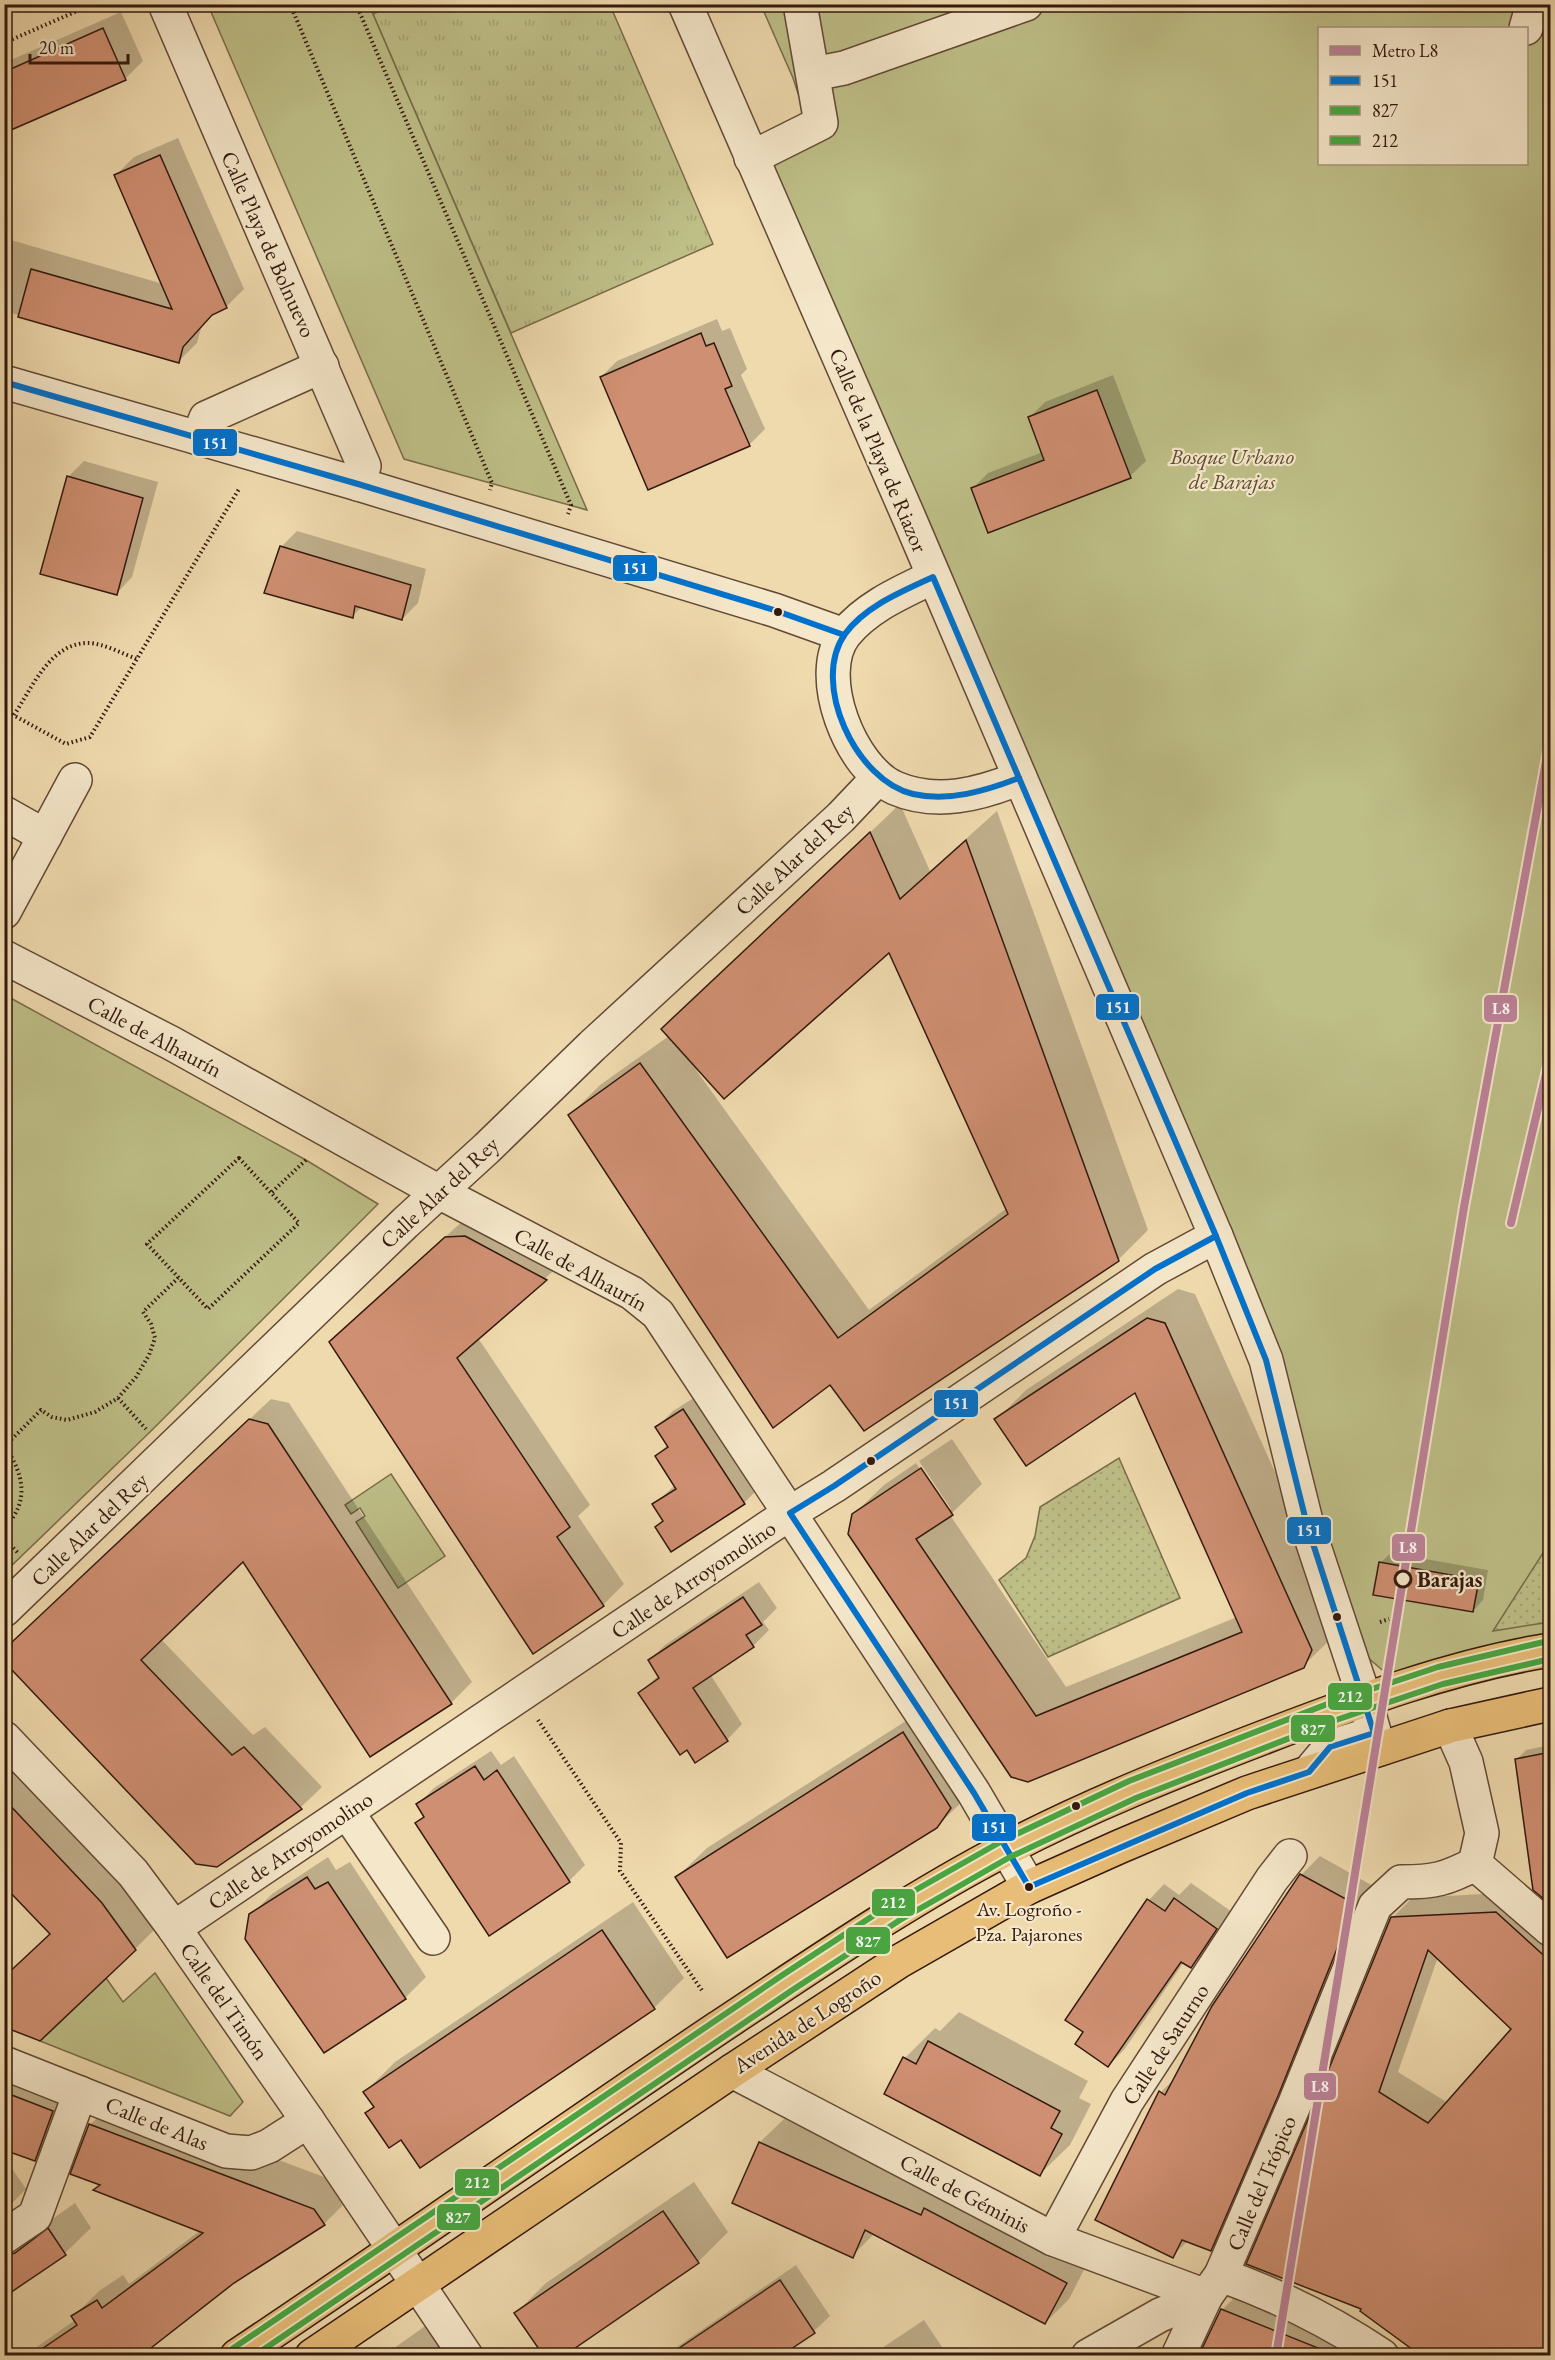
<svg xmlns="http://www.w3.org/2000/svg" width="1555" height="2360" font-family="'EB Garamond',serif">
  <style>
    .grass { fill: url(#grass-tufts); stroke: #786c4a; stroke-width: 1.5 }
    .park { fill: #bebe87; stroke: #786c4a; stroke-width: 1.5; fill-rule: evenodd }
    .garden { fill: url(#garden-dots); stroke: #786c4a; stroke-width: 1.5 }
    .shadow { fill: #0003; fill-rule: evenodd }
    .building { fill: #cf8f72; stroke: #33190d; stroke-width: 1.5; fill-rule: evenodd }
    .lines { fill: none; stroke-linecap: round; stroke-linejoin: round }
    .minor-casing { stroke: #624935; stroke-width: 36 }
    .major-casing { stroke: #33190d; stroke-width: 36 }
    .path { stroke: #33190d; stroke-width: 4; stroke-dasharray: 1.5 3; stroke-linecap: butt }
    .minor { stroke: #f5e7ca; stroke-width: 33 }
    .major { stroke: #e8bd77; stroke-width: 33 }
    .bus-1-casing { stroke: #f5e7ca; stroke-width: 10 }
    .bus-2-casing { stroke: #f5e7ca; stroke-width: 10 }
    .bus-3-casing { stroke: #f5e7ca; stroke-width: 10 }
    .bus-1 { stroke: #0072ce; stroke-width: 6 }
    .bus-2 { stroke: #48a741; stroke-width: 6 }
    .bus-3 { stroke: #48a741; stroke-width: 6 }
    .metro-1-casing { stroke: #f5e7ca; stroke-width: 12 }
    .metro-1 { stroke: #bd839a; stroke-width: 8 }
    .bus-dot { fill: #33190d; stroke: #f5e7ca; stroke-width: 2 }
    .stop-dot { fill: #f5e7ca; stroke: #33190d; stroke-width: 3 }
    .labels { text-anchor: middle; stroke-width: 4.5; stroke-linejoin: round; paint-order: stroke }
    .bus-label { font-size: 20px; fill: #33190d; stroke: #f5e7ca }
    .street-label { font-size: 22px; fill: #33190d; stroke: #f5e7ca }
    .park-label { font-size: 22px; font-style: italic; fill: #5d4b32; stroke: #f5e7ca }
    .stop-label { font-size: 22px; font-weight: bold; fill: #33190d; stroke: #f5e7ca; text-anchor: start }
    .line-badge { stroke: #f5e7ca; stroke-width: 2 }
    .badge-label { font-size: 16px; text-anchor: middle; font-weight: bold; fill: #fff }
  </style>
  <defs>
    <pattern id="grass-tufts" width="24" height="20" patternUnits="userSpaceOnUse" patternTransform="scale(1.5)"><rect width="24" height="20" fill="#bebe87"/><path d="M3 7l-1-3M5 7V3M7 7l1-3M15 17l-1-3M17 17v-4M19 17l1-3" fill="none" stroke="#a4a373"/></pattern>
    <pattern id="garden-dots" width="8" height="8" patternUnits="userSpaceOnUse" patternTransform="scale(1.5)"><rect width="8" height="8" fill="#bebe87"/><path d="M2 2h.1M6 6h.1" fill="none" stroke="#a4a373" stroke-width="1.8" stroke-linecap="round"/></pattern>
  </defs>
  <rect width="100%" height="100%" fill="#efdaae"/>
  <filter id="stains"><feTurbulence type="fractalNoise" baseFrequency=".00333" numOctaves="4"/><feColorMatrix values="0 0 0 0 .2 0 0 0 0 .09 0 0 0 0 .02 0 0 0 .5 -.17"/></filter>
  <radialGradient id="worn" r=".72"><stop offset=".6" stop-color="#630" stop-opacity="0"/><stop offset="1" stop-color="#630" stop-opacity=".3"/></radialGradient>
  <path class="grass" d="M393,5H610L713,244L511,333L373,14Z"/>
  <g class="park">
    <path d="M208,5H369L587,510L404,459Z"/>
    <path d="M761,5H1550V1650L1406,1687L1381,1669L1345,1638L1283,1419L751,158L810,130L793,78ZM1320,28H1526V164H1320Z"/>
    <path d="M5,995L306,1160L378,1204L150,1432L5,1572Z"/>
    <path d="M391,1474L445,1556L398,1588L356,1522L365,1516L360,1508L351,1514L345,1505Z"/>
    <path d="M155,1973L243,2102L230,2116L40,2041L106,1978L123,2002Z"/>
  </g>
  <g class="garden">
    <path d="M1119,1458L1180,1598L1048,1657L999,1580L1026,1558L1035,1536L1040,1507Z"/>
    <path d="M1550,1542V1622L1493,1631Z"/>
  </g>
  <g class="shadow">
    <path d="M121,12L143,61L125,79L4,131V63Z"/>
    <path d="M178,138L244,289L226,307L215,312L201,328L197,343L179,361L4,311V238L163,284L116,175L134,157Z"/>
    <path d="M717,319L722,331L730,328L747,369L741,375L765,429L749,445L601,377L617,361Z"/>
    <path d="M1113,375L1146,461L1130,476L972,489L988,473L1043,452L1029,418L1045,402Z"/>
    <path d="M84,461L158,482L132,577L117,593L68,477Z"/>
    <path d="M297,531L426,569L418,603L402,619L362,607L352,616L281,547Z"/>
    <path d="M900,804L930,871L997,811L1148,1230L1118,1260L831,1383L570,1115L600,1085L669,1036L663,1029ZM889,951L1007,1208L869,1310L696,1070Z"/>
    <path d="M467,1217L567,1259L478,1338L590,1505L578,1516L624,1584L603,1605L331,1342Z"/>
    <path d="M1178,1289L1195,1294L1341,1619L1334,1636L1303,1666L1028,1780L853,1515L884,1485L916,1463L947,1509H951L919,1461L952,1439L982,1484L950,1515L1066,1687L1237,1617L1135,1391L996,1420L1026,1390Z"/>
    <path d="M700,1394L760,1487L744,1503L671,1550L657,1527L664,1519L654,1505L675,1485L657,1456L668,1444L657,1427L673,1411Z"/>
    <path d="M271,1399L289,1403L472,1682L451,1703L370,1755L243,1560L161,1639L253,1735L265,1727L322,1787L301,1807L216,1866L35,1622Z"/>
    <path d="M1391,1553L1488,1570L1483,1600L1473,1611L1380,1563Z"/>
    <path d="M759,1582L777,1608L763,1622L769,1630L753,1646L710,1674L742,1724L727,1740L687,1748L640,1693L659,1675L650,1660L665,1645Z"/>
    <path d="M934,1703L967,1797L936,1827L677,1877L707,1848Z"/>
    <path d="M1550,1745V1891L1517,1759L1526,1750Z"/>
    <path d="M491,1751L501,1765L514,1756L585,1865L569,1881L489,1934L417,1823L425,1815L418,1804L434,1788Z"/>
    <path d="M4,1759L123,1882L156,1928L135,1949L52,1934L4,1884Z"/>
    <path d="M1320,1856L1373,1886L1229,2231L1210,2249L1188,2241L1172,2256L1098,2219L1161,2092L1177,2076L1301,1875Z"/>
    <path d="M328,1857L336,1870L350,1862L426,1977L405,1998L251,1915L272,1894Z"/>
    <path d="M1191,1883L1232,1912L1207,1950L1191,1966L1184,1962L1124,2050L1108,2066L1149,1900L1164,1884L1179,1895Z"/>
    <path d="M1517,1892L1550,1923V2356H1423L1362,2310L1314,2111L1392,1918L1412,1898ZM1438,1957L1513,2029L1448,2103L1398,2072Z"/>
    <path d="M633,1902L684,1978L654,2008L420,2166L402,2138L367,2113L374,2105L365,2092L395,2062Z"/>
    <path d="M959,2012L1088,2081L1079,2098L1091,2104L1070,2145L1040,2174L905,2058L935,2028L940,2031Z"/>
    <path d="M4,2064L72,2091L55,2140L35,2159L4,2148Z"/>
    <path d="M116,2099L340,2183L350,2198L324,2224L234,2282L139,2356H24L75,2320L73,2317L99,2291L123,2275L129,2284L201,2230L101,2184L90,2125Z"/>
    <path d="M784,2119L1089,2260L1069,2299L1045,2323L875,2233L852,2256L760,2142Z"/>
    <path d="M4,2157L26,2189L12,2203L10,2211L14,2221L41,2227L75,2203L91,2228L65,2253L4,2295Z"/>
    <path d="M694,2182L728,2232L698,2262L562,2356H545L516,2313L546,2283Z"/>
    <path d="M796,2265L830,2316L814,2331L779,2356H664Z"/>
    <path d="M1236,2296L1383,2356H1201L1222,2310Z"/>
    <path d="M924,2320L948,2356H870Z"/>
    <path d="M428,2324L446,2356H383Z"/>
  </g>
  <g class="building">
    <path d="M103,28L126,80L4,133V72Z"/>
    <path d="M160,155L227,308L212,315L183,347L179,363L18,317L31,269L172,309L114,175Z"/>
    <path d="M701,333L706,346L714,343L732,386L725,389L750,446L648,490L600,377Z"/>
    <path d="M1097,390L1131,478L988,533L971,488L1044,460L1028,417Z"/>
    <path d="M67,476L143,498L117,595L40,574Z"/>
    <path d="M280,546L411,585L402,620L355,606L353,618L264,593Z"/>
    <path d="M870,832L900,899L966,840L1119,1261L864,1431L830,1385L773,1428L568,1115L640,1063L838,1338L1008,1214L889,953L724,1099L661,1029Z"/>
    <path d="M465,1236L547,1280L457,1358L570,1527L557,1537L604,1606L533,1654L329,1342L445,1237Z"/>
    <path d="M1147,1318L1165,1323L1312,1650L1304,1668L1028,1782L1011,1777L848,1534L852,1514L921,1468L953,1515L916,1539L1036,1716L1242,1632L1135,1393L1026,1466L994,1419Z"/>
    <path d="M683,1409L745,1504L671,1552L655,1527L663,1521L652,1504L676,1489L655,1456L668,1447L655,1427Z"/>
    <path d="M249,1419L268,1424L452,1704L370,1757L243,1562L141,1660L232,1755L244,1747L302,1809L217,1867L196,1864L10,1668L12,1642Z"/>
    <path d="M1379,1562L1479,1580L1473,1612L1373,1595Z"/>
    <path d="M743,1597L762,1625L746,1635L754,1647L693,1688L728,1741L695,1763L687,1750L680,1755L638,1693L659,1678L648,1660Z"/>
    <path d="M903,1732L951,1808L937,1828L727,1958L675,1877Z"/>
    <path d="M1551,1752V1899L1545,1900L1533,1890L1515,1759Z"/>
    <path d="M475,1766L484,1780L497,1770L570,1882L489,1936L415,1823L424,1817L416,1804Z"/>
    <path d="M4,1799L102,1903L136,1950L40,2041L4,2027V1977L50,1934L4,1886Z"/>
    <path d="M1300,1874L1355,1904L1278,2096L1211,2251L1182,2240L1173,2258L1095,2220L1159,2091L1165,2095L1212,2006Z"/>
    <path d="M307,1877L315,1889L328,1882L406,1999L324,2053L245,1939L249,1914Z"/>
    <path d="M1174,1898L1217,1929L1191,1968L1181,1962L1108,2067L1075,2044L1083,2032L1065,2020L1147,1899L1165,1911Z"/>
    <path d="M1496,1912L1551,1962V2355H1420L1360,2311L1361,2309L1246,2264L1312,2110L1391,1917ZM1428,1950L1511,2029L1428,2123L1379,2092Z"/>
    <path d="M602,1930L655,2009L420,2168L401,2140L389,2148L365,2113L374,2107L363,2092Z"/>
    <path d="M928,2041L1060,2111L1051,2128L1062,2134L1040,2176L884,2094L903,2057L916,2064Z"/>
    <path d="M4,2092L53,2111L35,2161L4,2150Z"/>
    <path d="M89,2124L314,2209L325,2225L234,2283L142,2355H33L77,2325L71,2316L97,2300L102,2308L203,2233L93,2190L100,2185L70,2174Z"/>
    <path d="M759,2142L921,2215L924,2208L1067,2283L1045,2324L865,2230L853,2258L732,2203Z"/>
    <path d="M663,2211L699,2263L565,2355H543L514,2313Z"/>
    <path d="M48,2228L66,2255L4,2297V2256L15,2253Z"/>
    <path d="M780,2280L815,2333L782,2355H669Z"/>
    <path d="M1221,2309L1333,2354L1332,2355H1199Z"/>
  </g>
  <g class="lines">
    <defs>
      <g id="minor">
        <path d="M165,4L364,466L358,484"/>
        <path d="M685,4L910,520L1216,1236L1266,1360L1307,1525L1365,1700L1379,1749"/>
        <path d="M1526,28L1533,4"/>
        <path d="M813,74L844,68L1026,4"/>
        <path d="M751,158L821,123L800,4"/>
        <path d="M4,382L358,484L774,610L844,635"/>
        <path d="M198,438L206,418L322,366"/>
        <path d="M933,577C902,592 868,606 845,634C813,675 851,769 895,788C937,806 980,794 1020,778"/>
        <path d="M4,813L45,836"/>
        <path d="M4,912L75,780"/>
        <path d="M4,957L171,1043L439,1192L632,1293L658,1314L974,1793L1029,1887"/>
        <path d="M4,1610L405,1223L487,1148L592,1046L841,817L878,778"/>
        <path d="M1450,1726L1466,1762L1482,1833L1475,1864"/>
        <path d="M4,1738L133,1873L174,1928L308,2121L466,2356"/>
        <path d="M1309,1772L1330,1747L1374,1733"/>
        <path d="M347,1812L433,1938"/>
        <path d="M1475,1864L1550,1929"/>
        <path d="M174,1928L790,1513L834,1486L1155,1269L1216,1236"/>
        <path d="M4,2063L226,2151L251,2153L269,2146L308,2121"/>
        <path d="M732,2071L1053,2239L1206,2296"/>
        <path d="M4,2237L35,2216L80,2093"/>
        <path d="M1053,2239L1127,2101L1272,1879L1290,1856"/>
        <path d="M1221,2275C1277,2295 1332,2322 1382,2356"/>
        <path d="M1088,2356L1160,2315L1206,2296"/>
        <path d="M1178,2356L1206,2296L1221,2275L1295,2103L1375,1906L1401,1882C1435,1882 1446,1879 1475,1864"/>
      </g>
      <g id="major">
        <path d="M237,2356C399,2248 557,2136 718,2028C812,1966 906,1901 1006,1849C1088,1806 1176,1771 1262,1738C1356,1702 1451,1666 1550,1650"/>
        <path d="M312,2356L732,2071L898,1962L1029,1887L1121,1846L1247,1793L1450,1726L1550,1704"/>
      </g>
    </defs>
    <use href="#minor" class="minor-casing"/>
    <use href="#major" class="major-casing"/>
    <g class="path">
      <path d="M290,4L492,483L490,490"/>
      <path d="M356,4L571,505L568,514"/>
      <path d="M4,43L93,4"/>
      <path d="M4,710L66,744L90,737L239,489"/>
      <path d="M14,715C32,688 50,643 88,643C103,643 123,654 137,659"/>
      <path d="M239,1158L299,1223L208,1309L147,1244Z"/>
      <path d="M272,1192L308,1158"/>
      <path d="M118,1398L146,1429"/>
      <path d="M5,1446L41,1410L52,1417L67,1420L95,1412L118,1398L136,1377L149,1355L155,1338L151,1324L143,1312L178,1278"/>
      <path d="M4,1528C31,1501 23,1474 5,1446"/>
      <path d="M4,1538L18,1553"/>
      <path d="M1396,1621L1402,1600"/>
      <path d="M1380,1622L1389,1619"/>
      <path d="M538,1720L621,1843L620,1871L703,1992"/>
    </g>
    <use href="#minor" class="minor"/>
    <use href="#major" class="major"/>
    <defs>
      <g id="bus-1">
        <path d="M4,382L358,484L774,610L844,635"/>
        <path d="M933,577L1019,778C985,791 949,802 913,794C856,781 810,683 845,634C865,606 903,591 933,577Z"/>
        <path d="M1019,778L1216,1236"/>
        <path d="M1216,1236L1266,1360L1307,1525L1374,1733L1330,1747L1309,1772L1247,1793L1029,1887L974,1793L790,1513L834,1486L1155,1269Z"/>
      </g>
      <path id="bus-2" d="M254,2356L794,1989L900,1920L1010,1857L1136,1798L1336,1720L1443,1684L1550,1659"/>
      <path id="bus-3" d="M232,2349L784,1974L891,1904L1002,1841L1129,1781L1330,1703L1438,1667L1548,1641"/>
    </defs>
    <use href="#bus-1" class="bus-1-casing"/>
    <use href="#bus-2" class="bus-2-casing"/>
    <use href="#bus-3" class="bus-3-casing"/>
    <use href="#bus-1" class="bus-1"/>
    <use href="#bus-2" class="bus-2"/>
    <use href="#bus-3" class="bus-3"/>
    <defs>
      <g id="metro-1">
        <path d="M1511,1223L1550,1057"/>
        <path d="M1276,2356L1464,1207L1550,740"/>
      </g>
    </defs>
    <use href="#metro-1" class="metro-1-casing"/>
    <use href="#metro-1" class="metro-1"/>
  </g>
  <g class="bus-dot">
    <circle cx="778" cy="612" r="5"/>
    <circle cx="871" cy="1461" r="5"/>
    <circle cx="1337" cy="1617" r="5"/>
    <circle cx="1076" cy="1806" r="5"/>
    <circle cx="1029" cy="1887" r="5"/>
  </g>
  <circle class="stop-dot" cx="1403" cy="1579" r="8"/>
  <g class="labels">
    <g class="bus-label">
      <text x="1029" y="1916">Av. Logroño -<tspan x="1029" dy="25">Pza. Pajarones</tspan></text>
    </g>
    <g class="street-label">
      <text transform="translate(269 244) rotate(66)" y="8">Calle Playa de Bolnuevo</text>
      <text transform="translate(879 450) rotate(67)" y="8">Calle de la Playa de Riazor</text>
      <text transform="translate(794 859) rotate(-43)" y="8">Calle Alar del Rey</text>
      <text transform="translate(155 1036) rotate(28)" y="8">Calle de Alhaurín</text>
      <text transform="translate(439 1192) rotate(-43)" y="8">Calle Alar del Rey</text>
      <text transform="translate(581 1269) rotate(29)" y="8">Calle de Alhaurín</text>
      <text transform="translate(89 1529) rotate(-44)" y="8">Calle Alar del Rey</text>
      <text transform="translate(693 1579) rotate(-34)" y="8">Calle de Arroyomolino</text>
      <text transform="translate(290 1850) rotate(-34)" y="8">Calle de Arroyomolino</text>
      <text transform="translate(225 2001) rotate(55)" y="8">Calle del Timón</text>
      <text transform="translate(807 2021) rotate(-33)" y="8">Avenida de Logroño</text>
      <text transform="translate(1165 2044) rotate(-57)" y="8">Calle de Saturno</text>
      <text transform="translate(157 2123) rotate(22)" y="8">Calle de Alas</text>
      <text transform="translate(1261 2183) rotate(-67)" y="8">Calle del Trópico</text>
      <text transform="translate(965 2193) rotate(28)" y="8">Calle de Géminis</text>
    </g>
    <g class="park-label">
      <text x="1232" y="464">Bosque Urbano<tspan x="1232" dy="25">de Barajas</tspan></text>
    </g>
    <g class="stop-label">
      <text x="1417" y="1587">Barajas</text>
    </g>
  </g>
  <g class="line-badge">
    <rect x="192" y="428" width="46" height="29" rx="6" fill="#0072ce"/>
    <rect x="612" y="554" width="46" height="28" rx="6" fill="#0072ce"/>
    <rect x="1095" y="993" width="45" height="28" rx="6" fill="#0072ce"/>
    <rect x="1483" y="994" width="35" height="29" rx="6" fill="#bd839a"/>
    <rect x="933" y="1389" width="46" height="29" rx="6" fill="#0072ce"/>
    <rect x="1286" y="1516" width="46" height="29" rx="6" fill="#0072ce"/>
    <rect x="1391" y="1533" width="35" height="29" rx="6" fill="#bd839a"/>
    <rect x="1327" y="1682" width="46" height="29" rx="6" fill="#48a741"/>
    <rect x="1290" y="1714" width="46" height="29" rx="6" fill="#48a741"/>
    <rect x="971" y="1813" width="46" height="29" rx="6" fill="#0072ce"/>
    <rect x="871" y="1888" width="45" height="29" rx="6" fill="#48a741"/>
    <rect x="845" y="1926" width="46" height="29" rx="6" fill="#48a741"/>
    <rect x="1303" y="2072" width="34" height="29" rx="6" fill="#bd839a"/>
    <rect x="454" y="2168" width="46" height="29" rx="6" fill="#48a741"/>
    <rect x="436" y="2203" width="45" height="28" rx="6" fill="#48a741"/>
  </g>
  <g class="badge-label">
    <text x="215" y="449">151</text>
    <text x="635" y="574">151</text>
    <text x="1118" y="1013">151</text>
    <text x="1501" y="1014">L8</text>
    <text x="956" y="1409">151</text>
    <text x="1309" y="1536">151</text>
    <text x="1408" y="1553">L8</text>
    <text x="1350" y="1702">212</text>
    <text x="1313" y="1735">827</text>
    <text x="994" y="1833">151</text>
    <text x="893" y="1908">212</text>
    <text x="868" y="1947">827</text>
    <text x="1320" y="2092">L8</text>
    <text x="477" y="2188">212</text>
    <text x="458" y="2223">827</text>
  </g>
  <rect width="1555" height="2360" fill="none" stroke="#efdaae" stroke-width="24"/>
  <rect x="6" y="6" width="1543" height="2348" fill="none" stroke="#33190d" stroke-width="3"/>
  <rect x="12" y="12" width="1531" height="2336" fill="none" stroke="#33190d" stroke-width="1.5"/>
  <rect x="1318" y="27" width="210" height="138" fill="#f5e7ca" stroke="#a7957e" stroke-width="1.5"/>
  <rect x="1330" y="46" width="30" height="9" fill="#bd839a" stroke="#a7957e" stroke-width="1.5"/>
  <text x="1372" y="57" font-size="18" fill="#33190d">Metro L8</text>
  <rect x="1330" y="76" width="30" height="9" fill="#0072ce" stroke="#a7957e" stroke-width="1.5"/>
  <text x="1372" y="87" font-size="18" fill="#33190d">151</text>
  <rect x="1330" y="106" width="30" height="9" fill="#48a741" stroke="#a7957e" stroke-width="1.5"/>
  <text x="1372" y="117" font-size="18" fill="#33190d">827</text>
  <rect x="1330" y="136" width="30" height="9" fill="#48a741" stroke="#a7957e" stroke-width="1.5"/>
  <text x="1372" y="147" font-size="18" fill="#33190d">212</text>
  <path d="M30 54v9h98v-9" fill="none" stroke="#33190d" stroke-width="3"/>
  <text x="39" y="54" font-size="18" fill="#33190d" stroke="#f5e7ca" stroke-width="4.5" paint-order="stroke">20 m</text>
  <rect width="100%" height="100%" filter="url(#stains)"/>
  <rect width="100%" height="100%" fill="url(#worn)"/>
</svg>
